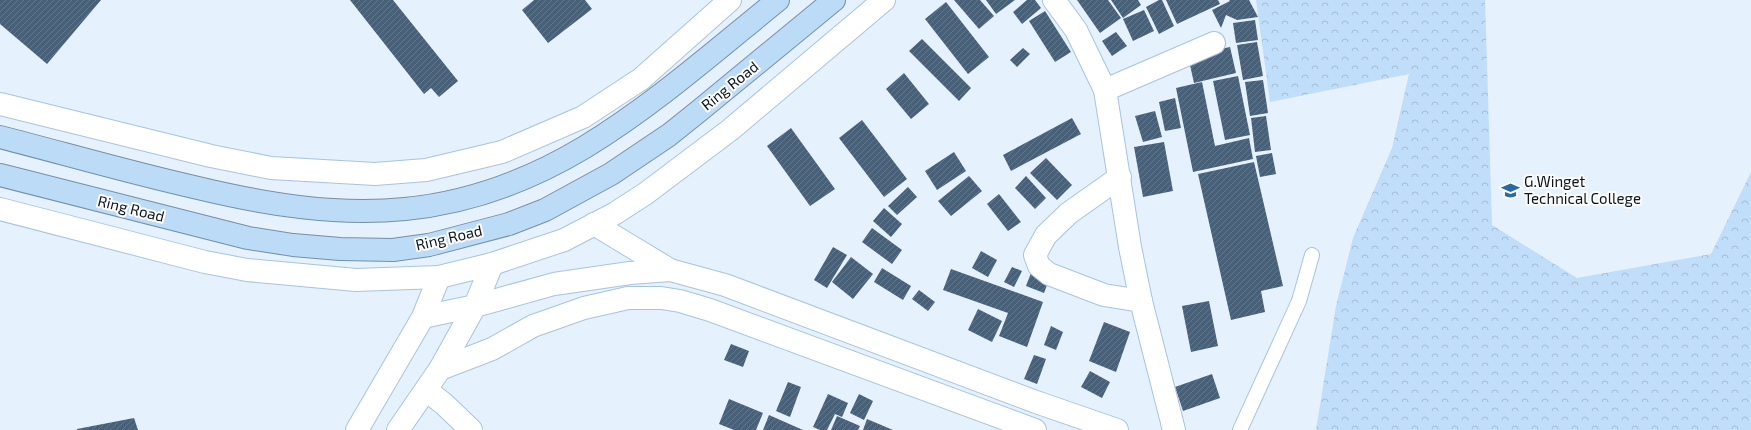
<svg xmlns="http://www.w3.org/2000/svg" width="1751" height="430" font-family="'Exo 2',sans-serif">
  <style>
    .forest { fill: url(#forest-crowns) }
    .building { fill: url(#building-hatch) }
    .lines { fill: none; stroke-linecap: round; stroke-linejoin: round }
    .service-casing { stroke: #a8c4de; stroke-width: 16 }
    .minor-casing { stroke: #a8c4de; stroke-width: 24 }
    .secondary-casing { stroke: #a8c4de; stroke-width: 24 }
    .trunk-casing { stroke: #7490aa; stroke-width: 24 }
    .service { stroke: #fff; stroke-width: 14 }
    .minor { stroke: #fff; stroke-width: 22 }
    .secondary { stroke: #fff; stroke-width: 22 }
    .trunk { stroke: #bcdbf7; stroke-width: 22 }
    .labels { text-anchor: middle; stroke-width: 4; stroke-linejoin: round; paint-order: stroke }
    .street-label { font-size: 15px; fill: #0c1620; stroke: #fcfcfc }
    .poi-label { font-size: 15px; fill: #0c1620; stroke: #fcfcfc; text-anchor: start }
  </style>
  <defs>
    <pattern id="forest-crowns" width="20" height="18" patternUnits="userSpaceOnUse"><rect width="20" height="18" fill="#c0ddf9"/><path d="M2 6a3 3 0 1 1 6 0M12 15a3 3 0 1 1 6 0" fill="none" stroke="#a4bdd5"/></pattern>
    <pattern id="building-hatch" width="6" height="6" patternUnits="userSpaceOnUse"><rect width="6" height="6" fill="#486178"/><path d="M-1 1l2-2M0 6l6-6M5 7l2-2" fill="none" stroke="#647789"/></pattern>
  </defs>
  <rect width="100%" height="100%" fill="#e5f1fc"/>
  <path class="forest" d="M1256,0H1485L1492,225L1577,278L1711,254L1751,172V430H1316L1336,306L1353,238L1392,148L1409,74L1270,102Z"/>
  <g class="building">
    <path d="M0,0H101L47,64L0,24Z"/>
    <path d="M350,0H393L458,81L439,97L431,88L424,94Z"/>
    <path d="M534,0H585L592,9L548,43L522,10Z"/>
    <path d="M954,0H980L994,16L979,29Z"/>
    <path d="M986,0H1015L996,14Z"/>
    <path d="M1027,0H1035L1041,8L1022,24L1013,12Z"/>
    <path d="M1077,0H1108L1121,18L1100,33Z"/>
    <path d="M1111,0H1138L1141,5L1123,18Z"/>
    <path d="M1159,0H1162L1174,26L1159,34L1146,7Z"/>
    <path d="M1166,0H1218L1220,4L1177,24Z"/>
    <path d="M1229,0H1249L1258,17L1237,20L1226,15L1221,28L1212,10L1230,1Z"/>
    <path d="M946,2L989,57L968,74L925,19Z"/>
    <path d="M1144,10L1154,31L1133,41L1123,19Z"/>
    <path d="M1045,11L1071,52L1055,62L1029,21Z"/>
    <path d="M1255,20L1258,40L1236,43L1233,23Z"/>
    <path d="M1116,32L1127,46L1112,56L1102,41Z"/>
    <path d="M922,39L971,88L959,101L909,51Z"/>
    <path d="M1257,42L1263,76L1243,80L1237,45Z"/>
    <path d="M1230,47L1236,73L1194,83L1188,56Z"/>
    <path d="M1023,48L1030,54L1017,67L1010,60Z"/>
    <path d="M904,73L929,104L911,119L886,89Z"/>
    <path d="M1238,76L1250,135L1225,140L1213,81Z"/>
    <path d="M1263,80L1268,113L1250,116L1245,82Z"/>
    <path d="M1202,82L1215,146L1249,138L1253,159L1193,172L1176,88Z"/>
    <path d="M1175,98L1181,128L1165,131L1159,102Z"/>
    <path d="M1155,111L1162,137L1143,142L1135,116Z"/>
    <path d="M1266,116L1271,150L1255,152L1251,118Z"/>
    <path d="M1072,118L1081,134L1011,171L1003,155Z"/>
    <path d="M862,120L907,179L884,197L839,138Z"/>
    <path d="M791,128L835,189L810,206L767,146Z"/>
    <path d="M1164,142L1173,191L1143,197L1134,147Z"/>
    <path d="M954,152L966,171L937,190L925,171Z"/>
    <path d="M1272,153L1276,174L1260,177L1256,156Z"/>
    <path d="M1046,158L1072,185L1057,200L1030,173Z"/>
    <path d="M1254,162L1283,286L1261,291L1265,312L1231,320L1198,174Z"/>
    <path d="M969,176L982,191L951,216L938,201Z"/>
    <path d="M1026,176L1046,198L1035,209L1015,188Z"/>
    <path d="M908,187L917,197L897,215L888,206Z"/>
    <path d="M999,194L1021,222L1008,231L987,204Z"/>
    <path d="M884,208L902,224L891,237L873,221Z"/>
    <path d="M872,228L902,250L892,264L862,242Z"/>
    <path d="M833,247L847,255L827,288L814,280Z"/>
    <path d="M981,251L997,260L988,277L972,268Z"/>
    <path d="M851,257L873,274L853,299L832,282Z"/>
    <path d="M1012,267L1022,271L1014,287L1004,282Z"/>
    <path d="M882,268L911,286L903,300L874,282Z"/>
    <path d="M951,269L1043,302L1027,347L999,336L1008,313L943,290Z"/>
    <path d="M1031,273L1049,280L1044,293L1026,286Z"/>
    <path d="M919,290L935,302L928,311L912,299Z"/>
    <path d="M1209,301L1218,346L1191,352L1182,306Z"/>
    <path d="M978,309L1002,321L992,342L968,330Z"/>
    <path d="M1104,322L1130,332L1116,372L1089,361Z"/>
    <path d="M1051,326L1063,332L1056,350L1044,345Z"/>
    <path d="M731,344L749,351L743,367L724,360Z"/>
    <path d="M1034,355L1046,359L1037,384L1024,379Z"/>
    <path d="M1090,371L1110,382L1102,398L1081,387Z"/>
    <path d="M1212,374L1220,398L1183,411L1175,387Z"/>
    <path d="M788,382L801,387L790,417L776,411Z"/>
    <path d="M828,394L848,403L842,417L835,414L827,430H820L813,427Z"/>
    <path d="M859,394L873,401L864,420L850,413Z"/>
    <path d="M729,399L763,413L756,430H734L719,424Z"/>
    <path d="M769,415L803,430H763Z"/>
    <path d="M837,416L860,426L858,430H831Z"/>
    <path d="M134,418L138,430H77V429Z"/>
    <path d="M867,419L893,430H863Z"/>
  </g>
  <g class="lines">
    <defs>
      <path id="service" d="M1240,430L1299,301L1312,255"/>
      <g id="minor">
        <path d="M1054,0L1076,30L1105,90L1130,247L1141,301L1174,430"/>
        <path d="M1105,90L1214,43"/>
        <path d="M1120,177L1069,213L1046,235L1035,255L1039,266L1049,274L1104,295L1141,301"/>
        <path d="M426,390L444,404L471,430"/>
      </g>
      <g id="secondary">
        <path d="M0,104L211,156L271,168L375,174L426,170L502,152L583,117L641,79L730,0"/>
        <path d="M0,209L205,262L247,270L356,280L439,277L492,264L564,240L614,214L645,194L730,130L884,0"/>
        <path d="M594,224L670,270L725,285L1036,402L1117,430"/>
        <path d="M423,317L475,306L554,284L630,273L670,270"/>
        <path d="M440,369L492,349L533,326L584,308L628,298H661L680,301L710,310L1035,430"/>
        <path d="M357,430L423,317L439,277"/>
        <path d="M398,430L440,369L475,306L492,264"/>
      </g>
      <g id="trunk">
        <path d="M0,137C66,154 131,173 198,188C265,204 336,216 405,209C468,203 530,180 585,147C654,105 715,51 778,0"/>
        <path d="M0,175L248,238L293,245L340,249L393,250L429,245L509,224L545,210L611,174L669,135L699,111L834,0"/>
      </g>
    </defs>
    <use href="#service" class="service-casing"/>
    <use href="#minor" class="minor-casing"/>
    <use href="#secondary" class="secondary-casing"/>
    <use href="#trunk" class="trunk-casing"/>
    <use href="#service" class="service"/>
    <use href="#minor" class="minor"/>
    <use href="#secondary" class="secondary"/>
    <use href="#trunk" class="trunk"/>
  </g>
  <defs>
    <symbol id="university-bare" viewBox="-9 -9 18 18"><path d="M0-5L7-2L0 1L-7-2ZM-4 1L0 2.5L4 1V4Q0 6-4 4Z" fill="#296ba1" stroke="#fcfcfc" stroke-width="2.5" paint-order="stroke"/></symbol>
  </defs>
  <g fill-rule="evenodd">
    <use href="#university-bare" x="1498" y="178" width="25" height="25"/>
  </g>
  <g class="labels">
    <g class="street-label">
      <text transform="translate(730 86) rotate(-39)" y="5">Ring Road</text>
      <text transform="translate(131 209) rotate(14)" y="5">Ring Road</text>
      <text transform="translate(449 238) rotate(-13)" y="5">Ring Road</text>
    </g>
    <g class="poi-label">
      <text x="1524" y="187">G.Winget<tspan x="1524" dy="17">Technical College</tspan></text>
    </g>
  </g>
</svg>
